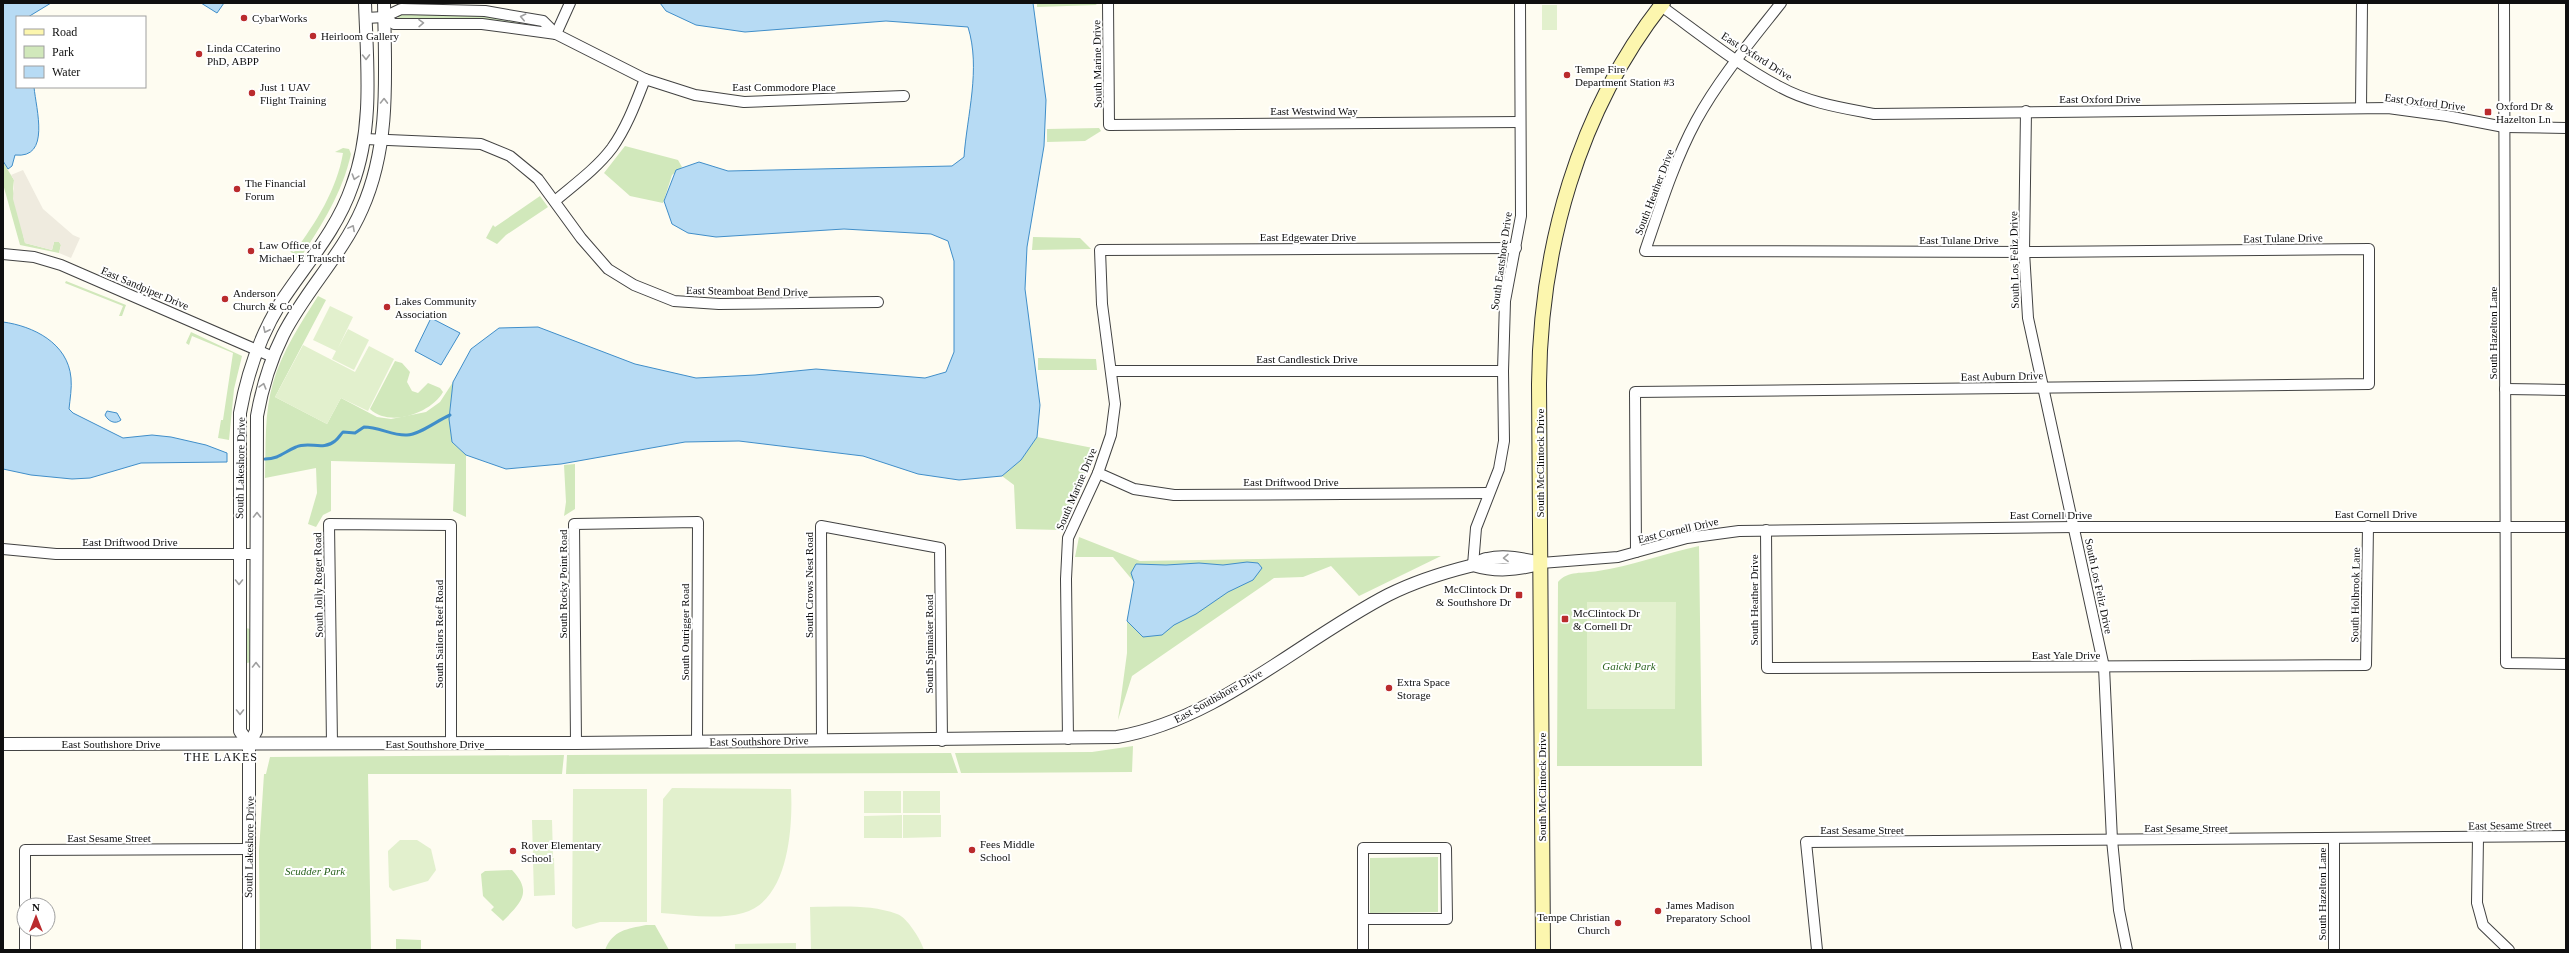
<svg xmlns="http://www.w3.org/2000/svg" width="2569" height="953" font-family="'Times New Roman',serif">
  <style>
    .green { fill: #d1e8bb }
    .pitch { fill: #e2f0cd }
    .plaza { fill: #efebdf }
    .water { fill: #b7dbf4; stroke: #408ec9 }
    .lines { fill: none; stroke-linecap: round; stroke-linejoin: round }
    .stream { stroke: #408ec9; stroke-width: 3 }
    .minor-casing { stroke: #424242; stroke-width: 12 }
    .tertiary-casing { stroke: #424242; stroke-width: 14 }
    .secondary-casing { stroke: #313131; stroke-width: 16 }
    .minor { stroke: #fff; stroke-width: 10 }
    .tertiary { stroke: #fff; stroke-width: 12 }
    .secondary { stroke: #fcf6ae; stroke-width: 14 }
    .oneway { stroke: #9f9f9f }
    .poi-dot { fill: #ba2b2d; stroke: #fff; stroke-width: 1.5 }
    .labels { text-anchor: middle; stroke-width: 4; stroke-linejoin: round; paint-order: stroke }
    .poi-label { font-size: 11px; fill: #0f0f0f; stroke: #fff; text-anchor: start }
    .street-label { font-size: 11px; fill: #0f0f0f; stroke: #fff }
    .park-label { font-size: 11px; font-style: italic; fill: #2c6421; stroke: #fff }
    .neighbourhood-label { font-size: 12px; letter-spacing: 1px; fill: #0f0f0f; stroke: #fff }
  </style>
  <rect width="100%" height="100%" fill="#fefcf1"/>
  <g class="green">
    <path d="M1037,3H1094L1097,5L1037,7Z"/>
    <path d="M399,14H477L529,25L469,19H399L397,16Z"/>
    <path d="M1099,128L1101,131L1085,141L1047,142V129Z"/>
    <path d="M625,146L678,160L682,167L672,175L663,203L630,196L604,173Z"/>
    <path d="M343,148L349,149L351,154C342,194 321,226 299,260L288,249L294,252C316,223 337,189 343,153L335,152Z"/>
    <path d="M3,162L14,180L13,189L25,243L52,250L54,242H59L61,245L59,253L20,245L3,184Z"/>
    <path d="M540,196L548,207L506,235L497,244L486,238L493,225L495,227Z"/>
    <path d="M1033,237L1080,238L1091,249L1032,250Z"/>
    <path d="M66,281L126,305L122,316H119L123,306L65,283Z"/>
    <path d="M318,296L326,300L275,397L327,424L341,398L377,417L391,419L426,412L440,402L453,382L449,419L452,442L466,455V517L453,511L455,464L331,461V511L323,515L316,527L308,524L317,493L316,468L265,478C266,447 264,413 273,383C282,351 301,323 318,296Z"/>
    <path d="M191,332L242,356L234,389L229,440L218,438L221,420H223L233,353L192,336L189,345L186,343Z"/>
    <path d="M1038,358L1096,359L1097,370H1038Z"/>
    <path d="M395,361L402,363L410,372L407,382L412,391L418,393L428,383L440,388L443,392C431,413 390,428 370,409Z"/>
    <path d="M1037,437L1098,449L1062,530L1016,529L1014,485L1002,476L1021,460Z"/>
    <path d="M575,464V509L564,516L566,502L564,465Z"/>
    <path d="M1079,537L1140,561L1441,556L1359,596L1331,566L1303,577L1274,578L1132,676L1118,720L1127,653V621L1134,582L1113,557H1075Z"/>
    <path d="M1699,546L1702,766H1557L1558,582C1568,570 1583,574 1598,571C1632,566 1665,553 1699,546Z"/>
    <path d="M245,628L251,629L252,662L247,663Z"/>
    <path d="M1133,746L1132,772L961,773L955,753L1092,752Z"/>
    <path d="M951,753L958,773L566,774L567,755Z"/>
    <path d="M564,755L562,774H368L371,950H260L259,851L264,774H266L270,757Z"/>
    <path d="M1438,857V912L1370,913V858Z"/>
    <path d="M512,870C533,892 521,903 503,921L491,910L494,907L483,896L481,874L485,871Z"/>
    <path d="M646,925H655L669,950H605C613,930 627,929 646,925Z"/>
    <path d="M396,939L421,940V950H396Z"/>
  </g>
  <g class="pitch">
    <rect x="1542" y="5" width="15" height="25"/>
    <path d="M330,306L353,317L338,348L348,329L369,340L354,370L332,359L336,351L313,340Z"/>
    <path d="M303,345L355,372L369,346L394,359L368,411L341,398L327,424L275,397Z"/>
    <path d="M1587,602H1676L1675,709H1587Z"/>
    <path d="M672,788L791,789C793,826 789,901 743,913C718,920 687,915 661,913L663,799Z"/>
    <path d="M573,789H647V922H600L576,929L572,926Z"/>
    <rect x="864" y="791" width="37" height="22"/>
    <rect x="903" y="791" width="37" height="22"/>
    <path d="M902,815V838H864V816Z"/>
    <path d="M903,815H941V837L903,838Z"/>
    <path d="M532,820H552L553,857H533Z"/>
    <path d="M400,840H417L431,849L436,870L428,881L393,891L389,887L388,851Z"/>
    <path d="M554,858L555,895L534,896L533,859Z"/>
    <path d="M810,907C838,907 870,904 897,914C907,917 921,940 924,950H811Z"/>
    <path d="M796,943V950H735V944Z"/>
  </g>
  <path class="plaza" d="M23,170L43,209L73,235L80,238L71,258L59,253L61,245L59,242H54L52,250L25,243L13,199L14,180L11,175Z"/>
  <g class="water">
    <path d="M3,3H51L28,17H17V87H34C36,109 51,159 15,155L12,166L8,169L3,161Z"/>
    <path d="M201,3H224L217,13Z"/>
    <path d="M660,3H1033L1046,100L1044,146L1027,247L1025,289L1040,405L1037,437L1021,460L1002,476L959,480L918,474L863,456L739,441L685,442L561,464L506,469L466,455L452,442L449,419L453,382L471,349L499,328L538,327L635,364L696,378L755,375L816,369L925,378L946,372L954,352V261L948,241L931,234L844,229L716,237L688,233L672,224L664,201L676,170L699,162L728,171L952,166L964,157C967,115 981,69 968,27L886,21L745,32L696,25L666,11Z"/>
    <path d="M431,318L460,333L441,365L415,351Z"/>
    <path d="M3,322C33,326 68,343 71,378C72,388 70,399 69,409L73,413L123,438L152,435L171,437L206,445L227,453V462L141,463L90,478L72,479L31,475L3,469Z"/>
    <path d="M107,411L117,413L121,420C115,425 108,421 105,415Z"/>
    <path d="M1247,562L1258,563L1262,568L1253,580L1228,592L1196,614L1174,625L1162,635L1143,637L1127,621L1134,582L1131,573L1136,564L1166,565L1199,563L1223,565Z"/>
  </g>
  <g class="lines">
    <path class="stream" d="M265,459C279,459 284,452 296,447C309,441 323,451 335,441C338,439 340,435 343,432L355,433L364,427C379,427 393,436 407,435C419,435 438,420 450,415"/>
    <defs>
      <g id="minor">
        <path d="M1108,3L1109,125L1520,122"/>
        <path d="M2504,3L2506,663L2566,664"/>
        <path d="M1661,6C1700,34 1738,65 1780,87C1809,103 1843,108 1874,114L2388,108L2447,116L2504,127L2566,128"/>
        <path d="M384,17L394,24H482L556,34L645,79L695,95L744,102L904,96"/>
        <path d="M366,18L384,17L401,9L485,11L543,21L556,34"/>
        <path d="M556,34L570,3"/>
        <path d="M2361,108L2362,3"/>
        <path d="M2026,111L2024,252L2028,318L2104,667L2112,840L2119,910L2127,950"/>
        <path d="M365,139L481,144L510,156L538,179L581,238L608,269L634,285L674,301L719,304L878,302"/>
        <path d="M556,200C575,184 597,168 612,148C627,127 636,102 645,79"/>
        <path d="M3,254L34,257L61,265L273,357"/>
        <path d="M1111,371H1503"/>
        <path d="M2505,389L2566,390"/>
        <path d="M1098,473L1134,489L1174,495L1489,493"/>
        <path d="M1766,530L1767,668L2366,665L2368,526"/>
        <path d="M3,549L56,554H257"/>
        <path d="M1636,552L1635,392L2369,384V249L2037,252L1645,251C1660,207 1674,162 1696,121C1719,79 1751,41 1781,3"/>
        <path d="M1541,563L1618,557L1687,538L1739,531L2074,527H2566"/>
        <path d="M1473,565L1476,528L1499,469L1504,441L1503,371L1505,301L1521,216L1520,3"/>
        <path d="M1068,739L1066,579L1068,538L1098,473L1111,435L1115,404L1102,304L1100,250L1516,248"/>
        <path d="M822,741L821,526L940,548L942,741"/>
        <path d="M576,743L574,524L698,522L697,742"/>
        <path d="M332,744L329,524L451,525V743"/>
        <path d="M2334,838V950"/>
        <path d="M2478,838L2477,903L2483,925L2509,950"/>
        <path d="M1363,848H1446L1447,919H1363Z"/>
        <path d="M25,905V850L248,849"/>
        <path d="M1363,919V950"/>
        <path d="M25,929V950"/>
        <path d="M1817,950L1806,842L2566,836"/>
      </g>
      <g id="tertiary">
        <path d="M1473,565C1496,572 1516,570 1539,564"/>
        <path d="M3,744L576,743L1117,737C1217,720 1299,641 1388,595C1414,582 1442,573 1470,566C1476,564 1481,560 1487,559C1505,555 1523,559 1541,563"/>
        <path d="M249,744L240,731V413C247,373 260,336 281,302C306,264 337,230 352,186C374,128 367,64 365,3"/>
        <path d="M249,950V744L256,731L257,416C262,388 270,361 283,335C305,291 342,255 362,209C391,144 385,72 384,3"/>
      </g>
      <path id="secondary" d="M1543,950L1539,384C1540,249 1578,111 1663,3"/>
    </defs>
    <use href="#minor" class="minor-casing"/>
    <use href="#tertiary" class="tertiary-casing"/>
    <use href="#secondary" class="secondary-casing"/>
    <use href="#minor" class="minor"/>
    <use href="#tertiary" class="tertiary"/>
    <use href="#secondary" class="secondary"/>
  </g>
  <defs><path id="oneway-chevron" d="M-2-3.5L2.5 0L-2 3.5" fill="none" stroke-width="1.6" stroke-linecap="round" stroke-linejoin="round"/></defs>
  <g class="oneway">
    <use href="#oneway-chevron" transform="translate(523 17) rotate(-167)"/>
    <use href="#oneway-chevron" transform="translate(421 23) rotate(-1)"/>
    <use href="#oneway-chevron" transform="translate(366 57) rotate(89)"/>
    <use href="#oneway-chevron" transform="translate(384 101) rotate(-89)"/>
    <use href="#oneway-chevron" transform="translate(355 177) rotate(107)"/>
    <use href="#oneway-chevron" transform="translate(352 228) rotate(-62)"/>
    <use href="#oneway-chevron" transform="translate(266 330) rotate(115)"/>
    <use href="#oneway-chevron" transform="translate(263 386) rotate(-74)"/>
    <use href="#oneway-chevron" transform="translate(257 515) rotate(-90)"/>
    <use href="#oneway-chevron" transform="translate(1506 558) rotate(179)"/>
    <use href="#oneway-chevron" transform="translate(239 582) rotate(90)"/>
    <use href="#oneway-chevron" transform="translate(256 665) rotate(-90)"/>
    <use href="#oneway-chevron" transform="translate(240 712) rotate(90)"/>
  </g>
  <g class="poi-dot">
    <circle cx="244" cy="18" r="4"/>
    <circle cx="313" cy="36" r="4"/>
    <circle cx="199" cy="54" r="4"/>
    <circle cx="1567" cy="75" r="4"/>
    <circle cx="252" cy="93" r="4"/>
    <rect x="2484" y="108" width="8" height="8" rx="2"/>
    <circle cx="237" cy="189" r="4"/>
    <circle cx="251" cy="251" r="4"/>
    <circle cx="225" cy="299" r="4"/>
    <circle cx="387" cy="307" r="4"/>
    <rect x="1515" y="591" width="8" height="8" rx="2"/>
    <rect x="1561" y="615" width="8" height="8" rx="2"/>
    <circle cx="1389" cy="688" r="4"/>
    <circle cx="972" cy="850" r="4"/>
    <circle cx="513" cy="851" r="4"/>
    <circle cx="1658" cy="911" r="4"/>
    <circle cx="1618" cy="923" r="4"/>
  </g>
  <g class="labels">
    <g class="poi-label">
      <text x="252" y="22">CybarWorks</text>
      <text x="321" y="40">Heirloom Gallery</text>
      <text x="207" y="52">Linda CCaterino<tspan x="207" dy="13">PhD, ABPP</tspan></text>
      <text x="1575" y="73">Tempe Fire<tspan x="1575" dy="13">Department Station #3</tspan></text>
      <text x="260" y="91">Just 1 UAV<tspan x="260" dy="13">Flight Training</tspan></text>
      <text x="2496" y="110">Oxford Dr &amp;<tspan x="2496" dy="13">Hazelton Ln</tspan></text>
      <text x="245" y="187">The Financial<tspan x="245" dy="13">Forum</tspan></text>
      <text x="259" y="249">Law Office of<tspan x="259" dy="13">Michael E Trauscht</tspan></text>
      <text x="233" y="297">Anderson<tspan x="233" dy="13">Church &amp; Co</tspan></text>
      <text x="395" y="305">Lakes Community<tspan x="395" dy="13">Association</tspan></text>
      <text x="1511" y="593" text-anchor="end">McClintock Dr<tspan x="1511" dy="13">&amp; Southshore Dr</tspan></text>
      <text x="1573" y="617">McClintock Dr<tspan x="1573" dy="13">&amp; Cornell Dr</tspan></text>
      <text x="1397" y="686">Extra Space<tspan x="1397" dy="13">Storage</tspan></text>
      <text x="980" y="848">Fees Middle<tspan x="980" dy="13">School</tspan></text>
      <text x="521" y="849">Rover Elementary<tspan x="521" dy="13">School</tspan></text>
      <text x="1666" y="909">James Madison<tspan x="1666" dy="13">Preparatory School</tspan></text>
      <text x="1610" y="921" text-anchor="end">Tempe Christian<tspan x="1610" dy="13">Church</tspan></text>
    </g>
    <g class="street-label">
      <text transform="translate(1757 56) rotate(32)" y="4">East Oxford Drive</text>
      <text transform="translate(1097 64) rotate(-91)" y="4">South Marine Drive</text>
      <text x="784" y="91">East Commodore Place</text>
      <text x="2100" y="103">East Oxford Drive</text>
      <text transform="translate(2425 102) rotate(7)" y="4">East Oxford Drive</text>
      <text x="1314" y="115">East Westwind Way</text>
      <text transform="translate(1654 192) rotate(-69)" y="4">South Heather Drive</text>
      <text x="1308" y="241">East Edgewater Drive</text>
      <text transform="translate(2283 238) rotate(-1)" y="4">East Tulane Drive</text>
      <text x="1959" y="244">East Tulane Drive</text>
      <text transform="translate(2014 260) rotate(-91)" y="4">South Los Feliz Drive</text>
      <text transform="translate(1501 261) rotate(-82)" y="4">South Eastshore Drive</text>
      <text transform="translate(145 288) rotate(23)" y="4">East Sandpiper Drive</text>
      <text transform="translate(747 291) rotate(1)" y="4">East Steamboat Bend Drive</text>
      <text transform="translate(2493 333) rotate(-90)" y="4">South Hazelton Lane</text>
      <text x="1307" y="363">East Candlestick Drive</text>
      <text transform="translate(2002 376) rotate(-1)" y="4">East Auburn Drive</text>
      <text transform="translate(1540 463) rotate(-90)" y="4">South McClintock Drive</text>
      <text transform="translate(240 468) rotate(-89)" y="4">South Lakeshore Drive</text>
      <text x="1291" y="486">East Driftwood Drive</text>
      <text transform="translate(1076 489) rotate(-67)" y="4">South Marine Drive</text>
      <text x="2376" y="518">East Cornell Drive</text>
      <text x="2051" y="519">East Cornell Drive</text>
      <text transform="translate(1678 530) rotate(-13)" y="4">East Cornell Drive</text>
      <text x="130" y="546">East Driftwood Drive</text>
      <text transform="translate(563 584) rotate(-90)" y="4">South Rocky Point Road</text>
      <text transform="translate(318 585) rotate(-91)" y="4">South Jolly Roger Road</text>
      <text transform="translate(809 585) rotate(-90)" y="4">South Crows Nest Road</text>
      <text transform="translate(2099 586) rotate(78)" y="4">South Los Feliz Drive</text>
      <text transform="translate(2355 595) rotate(-89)" y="4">South Holbrook Lane</text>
      <text transform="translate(1754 600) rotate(-90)" y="4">South Heather Drive</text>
      <text transform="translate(685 632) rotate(-90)" y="4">South Outrigger Road</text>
      <text transform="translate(439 634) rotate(-90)" y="4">South Sailors Reef Road</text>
      <text transform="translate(929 644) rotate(-90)" y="4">South Spinnaker Road</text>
      <text x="2066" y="659">East Yale Drive</text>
      <text transform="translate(1218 696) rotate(-29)" y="4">East Southshore Drive</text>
      <text transform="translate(759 741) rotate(-1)" y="4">East Southshore Drive</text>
      <text x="111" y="748">East Southshore Drive</text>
      <text x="435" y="748">East Southshore Drive</text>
      <text transform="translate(1542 787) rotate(-90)" y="4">South McClintock Drive</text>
      <text transform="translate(2510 825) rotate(-1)" y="4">East Sesame Street</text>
      <text x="2186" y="832">East Sesame Street</text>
      <text x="1862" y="834">East Sesame Street</text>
      <text x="109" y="842">East Sesame Street</text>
      <text transform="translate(249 847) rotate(-89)" y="4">South Lakeshore Drive</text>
      <text transform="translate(2322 894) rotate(-90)" y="4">South Hazelton Lane</text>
    </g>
    <g class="park-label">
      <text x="1629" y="670">Gaicki Park</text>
      <text x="315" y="875">Scudder Park</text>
    </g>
    <g class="neighbourhood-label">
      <text x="221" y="761">THE LAKES</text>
    </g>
  </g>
  <rect width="2569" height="953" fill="none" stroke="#0f0f0f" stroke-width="8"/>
  <rect x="16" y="16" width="130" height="72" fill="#ffffff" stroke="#9f9f9f"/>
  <rect x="24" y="29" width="20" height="6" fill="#fcf6ae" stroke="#9f9f9f"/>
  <text x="52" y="36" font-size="12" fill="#0f0f0f">Road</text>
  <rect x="24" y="46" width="20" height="12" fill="#d1e8bb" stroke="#9f9f9f"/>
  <text x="52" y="56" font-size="12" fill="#0f0f0f">Park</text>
  <rect x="24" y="66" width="20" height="12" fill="#b7dbf4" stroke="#9f9f9f"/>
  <text x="52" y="76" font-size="12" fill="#0f0f0f">Water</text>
  <g transform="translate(36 917)"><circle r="19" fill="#ffffff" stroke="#9f9f9f"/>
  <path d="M0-3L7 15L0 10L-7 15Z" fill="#ba2b2d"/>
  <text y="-6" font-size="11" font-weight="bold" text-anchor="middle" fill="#0f0f0f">N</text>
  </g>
</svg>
